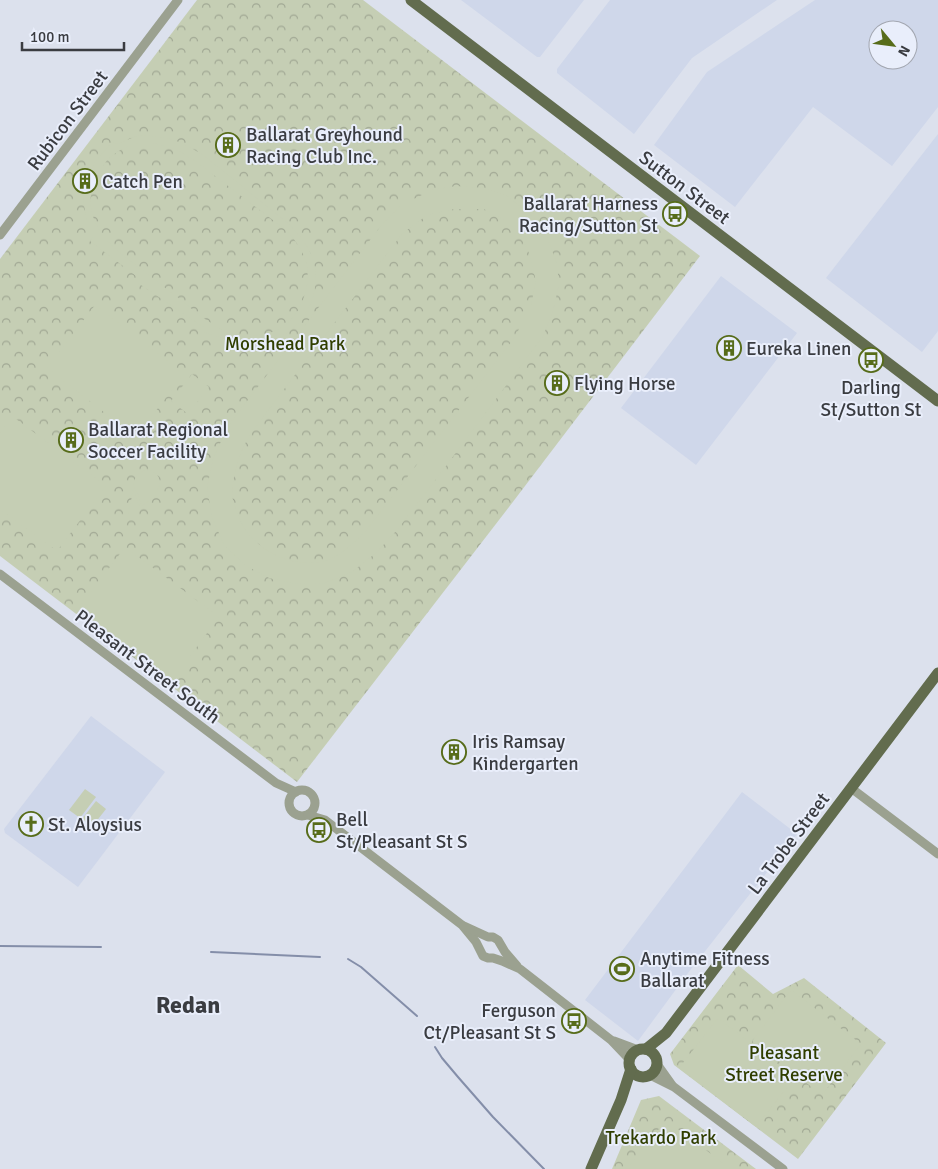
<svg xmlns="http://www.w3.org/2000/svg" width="938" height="1169" font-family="Signika,sans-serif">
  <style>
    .built { fill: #cfd7ea; fill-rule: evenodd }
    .forest { fill: url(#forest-crowns) }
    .garden { fill: #c5ceb4; fill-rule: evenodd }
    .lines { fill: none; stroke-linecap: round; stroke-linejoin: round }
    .stream { stroke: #848ea9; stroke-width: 2 }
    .minor { stroke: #9ba190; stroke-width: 9 }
    .major { stroke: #626c4e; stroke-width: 11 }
    .labels { text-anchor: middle; stroke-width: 4; stroke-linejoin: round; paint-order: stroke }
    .street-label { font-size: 19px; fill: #3a3c41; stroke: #e9eefb }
    .poi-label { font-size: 19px; fill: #3a3c41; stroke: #e9eefb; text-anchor: start }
    .park-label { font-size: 19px; fill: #303e00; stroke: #e9eefb }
    .district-label { font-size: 24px; font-weight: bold; fill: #3a3c41; stroke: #e9eefb }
  </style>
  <defs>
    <pattern id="forest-crowns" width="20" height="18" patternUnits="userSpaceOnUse" patternTransform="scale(1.25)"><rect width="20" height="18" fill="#c5ceb4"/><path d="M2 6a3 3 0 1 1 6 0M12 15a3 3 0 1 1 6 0" fill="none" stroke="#a1a894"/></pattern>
  </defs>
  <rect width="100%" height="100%" fill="#dce1ed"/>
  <g class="built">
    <path d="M461,0H584L540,57H537Z"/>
    <path d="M610,0H777L692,58L634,134L557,73V69Z"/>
    <path d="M815,0H938V107L892,166L813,107L735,207L654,145L707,72ZM878,30H908V60H878Z"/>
    <path d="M938,134V331L922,352L826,278Z"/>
    <path d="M721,276L797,333L696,465L621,408Z"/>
    <path d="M91,716L165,772L78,887L5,833L4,829Z"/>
    <path d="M742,792L797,834L688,973L638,1041L585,1000Z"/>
  </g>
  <g class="forest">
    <path d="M197,0H363L700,256L509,507L297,782L0,556V259Z"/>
    <path d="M738,965L773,994L804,978L886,1043L798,1159L674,1065L670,1054Z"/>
    <path d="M659,1096L756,1169H612L641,1100Z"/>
  </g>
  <g class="garden">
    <path d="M139,135C168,137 178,139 203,155L289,224C297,233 305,241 310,252C323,278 313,316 288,332C281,337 269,341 260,343C240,346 221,337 203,332L205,328L138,283L140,279L90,241L94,235L87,221L83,200L88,179L95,162L112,142L117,144ZM138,143H153L171,148L181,152L198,163L286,230C294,239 301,247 305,259C308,267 308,276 307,285C302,312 287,332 259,335C253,336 246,337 240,336C216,331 195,311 176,296C157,282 138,267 119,252C94,230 81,204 99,173C102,167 107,159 113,155C120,149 130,146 138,143Z"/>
    <path d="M456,186L483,188L507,196L533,217L547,237L557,264L559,284L553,311L543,336L440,474L397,530L377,552L352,572L325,583L295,584L269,578L245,565L224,545L212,517L207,488L213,459L228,426L380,227L400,206L432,190ZM454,209H484L506,221L521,236L529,253L536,281L531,305L515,337L365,532C353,543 341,556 325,561C288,570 248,547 237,512C235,506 232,499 232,493C233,476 238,457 246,442C251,432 259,423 266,413L402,234L427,215Z"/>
    <path d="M95,305L184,374L136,437L47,368Z"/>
    <path d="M192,374L209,387L188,414L171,401Z"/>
    <path d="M12,416L106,486L57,551L0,509V433Z"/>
    <path d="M145,470C153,470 160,474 160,484L157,491L152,496L153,498L142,506C140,501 139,498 138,494C136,488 135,492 134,486C133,478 138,473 145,470Z"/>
    <path d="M132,489C136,495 137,501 140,507L131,516H128C128,507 133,500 132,489Z"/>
    <path d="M125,547L219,617L173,679L79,608Z"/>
    <path d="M85,789L96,797L80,818L69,810Z"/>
    <path d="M96,801L106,809L92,827L82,819Z"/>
    <path d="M791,990L861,1044L822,1095L752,1041Z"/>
    <path d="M718,1018L795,1077L756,1127L679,1068Z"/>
    <path d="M666,1120L731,1169H627Z"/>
  </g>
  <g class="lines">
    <g class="stream">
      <path d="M0,946L101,947"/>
      <path d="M211,952L320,957"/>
      <path d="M348,959L361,967L417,1016"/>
      <path d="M435,1047L442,1058L458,1077L493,1117L544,1169"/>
    </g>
    <g class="minor">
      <path d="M0,235L178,0"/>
      <path d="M0,574L276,783L296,792"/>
      <path d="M851,788L938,854"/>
      <circle cx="302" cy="803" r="13"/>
      <path d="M308,815L325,820L462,925L476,942L483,956L488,958H493L502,961L520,969L611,1040L630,1060"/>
      <path d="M464,926L488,937H493L498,940L505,952L517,966"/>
      <path d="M614,1041L638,1050"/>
      <path d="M657,1064L672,1085"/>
      <path d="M650,1075L674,1087L783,1169"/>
    </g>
    <g class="major">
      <path d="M411,0L938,401"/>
      <path d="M646,1049L666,1033L938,673"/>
      <circle cx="643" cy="1063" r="14"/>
      <path d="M591,1169L621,1100L631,1069"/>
    </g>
  </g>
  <defs>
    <symbol id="building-ring" viewBox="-11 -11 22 22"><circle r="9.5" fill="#e9eefb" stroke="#576c1a" stroke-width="1.5"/><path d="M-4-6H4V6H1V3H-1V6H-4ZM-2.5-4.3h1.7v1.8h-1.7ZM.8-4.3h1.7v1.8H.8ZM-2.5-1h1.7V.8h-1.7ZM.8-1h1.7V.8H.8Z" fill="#576c1a"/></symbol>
    <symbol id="bus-ring" viewBox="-11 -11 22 22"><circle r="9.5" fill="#e9eefb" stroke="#576c1a" stroke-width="1.5"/><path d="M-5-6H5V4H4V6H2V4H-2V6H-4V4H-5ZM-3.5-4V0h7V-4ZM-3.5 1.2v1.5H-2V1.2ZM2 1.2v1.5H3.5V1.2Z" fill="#576c1a"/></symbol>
    <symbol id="church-ring" viewBox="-11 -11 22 22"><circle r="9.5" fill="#e9eefb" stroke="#576c1a" stroke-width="1.5"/><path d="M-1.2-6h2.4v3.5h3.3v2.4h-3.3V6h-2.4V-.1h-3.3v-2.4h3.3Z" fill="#576c1a"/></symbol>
    <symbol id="stadium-ring" viewBox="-11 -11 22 22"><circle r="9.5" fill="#e9eefb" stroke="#576c1a" stroke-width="1.5"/><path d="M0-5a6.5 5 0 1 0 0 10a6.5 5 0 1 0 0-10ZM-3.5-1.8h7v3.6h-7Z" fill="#576c1a"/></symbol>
  </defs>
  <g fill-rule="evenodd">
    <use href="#building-ring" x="214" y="131" width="28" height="28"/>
    <use href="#building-ring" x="71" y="167" width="28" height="28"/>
    <use href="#bus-ring" x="661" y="200" width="28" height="28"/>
    <use href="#building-ring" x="715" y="334" width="28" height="28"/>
    <use href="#bus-ring" x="857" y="346" width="28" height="28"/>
    <use href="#building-ring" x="543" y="369" width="28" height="28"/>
    <use href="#building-ring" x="57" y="426" width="28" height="28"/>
    <use href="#building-ring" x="440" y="738" width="28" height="28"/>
    <use href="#church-ring" x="17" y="810" width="28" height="28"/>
    <use href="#bus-ring" x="305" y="816" width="28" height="28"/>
    <use href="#stadium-ring" x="608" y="955" width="28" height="28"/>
    <use href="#bus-ring" x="560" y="1007" width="28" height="28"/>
  </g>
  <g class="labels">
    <g class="street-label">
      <text transform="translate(67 120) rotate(-53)" y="7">Rubicon Street</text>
      <text transform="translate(685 187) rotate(37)" y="7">Sutton Street</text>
      <text transform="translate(148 666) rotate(37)" y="7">Pleasant Street South</text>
      <text transform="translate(788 843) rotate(-53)" y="7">La Trobe Street</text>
    </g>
    <g class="poi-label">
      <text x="246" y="141">Ballarat Greyhound<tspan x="246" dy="22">Racing Club Inc.</tspan></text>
      <text x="102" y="188">Catch Pen</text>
      <text x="658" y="210" text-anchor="end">Ballarat Harness<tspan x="658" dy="22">Racing/Sutton St</tspan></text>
      <text x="746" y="355">Eureka Linen</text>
      <text x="574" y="390">Flying Horse</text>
      <text x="871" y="394" text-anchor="middle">Darling<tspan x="871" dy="22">St/Sutton St</tspan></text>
      <text x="88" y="436">Ballarat Regional<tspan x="88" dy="22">Soccer Facility</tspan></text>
      <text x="472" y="748">Iris Ramsay<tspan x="472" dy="22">Kindergarten</tspan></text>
      <text x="336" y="826">Bell<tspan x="336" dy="22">St/Pleasant St S</tspan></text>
      <text x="48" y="831">St. Aloysius</text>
      <text x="640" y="965">Anytime Fitness<tspan x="640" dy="22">Ballarat</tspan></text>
      <text x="556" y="1017" text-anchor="end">Ferguson<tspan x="556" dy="22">Ct/Pleasant St S</tspan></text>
    </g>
    <g class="park-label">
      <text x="285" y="350">Morshead Park</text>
      <text x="784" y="1059">Pleasant<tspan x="784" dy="22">Street Reserve</tspan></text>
      <text x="661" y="1144">Trekardo Park</text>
    </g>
    <g class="district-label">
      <text x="188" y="1013">Redan</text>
    </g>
  </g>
  <g transform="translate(893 45) rotate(119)"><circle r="24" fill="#e9eefb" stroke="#a3a7b1"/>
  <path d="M0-4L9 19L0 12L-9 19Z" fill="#576c1a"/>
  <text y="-8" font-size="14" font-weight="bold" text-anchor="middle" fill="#3a3c41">N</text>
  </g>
  <path d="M22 42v8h102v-8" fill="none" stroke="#3a3c41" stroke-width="2.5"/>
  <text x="30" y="42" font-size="15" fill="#3a3c41" stroke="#e9eefb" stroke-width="4" paint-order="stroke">100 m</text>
</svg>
